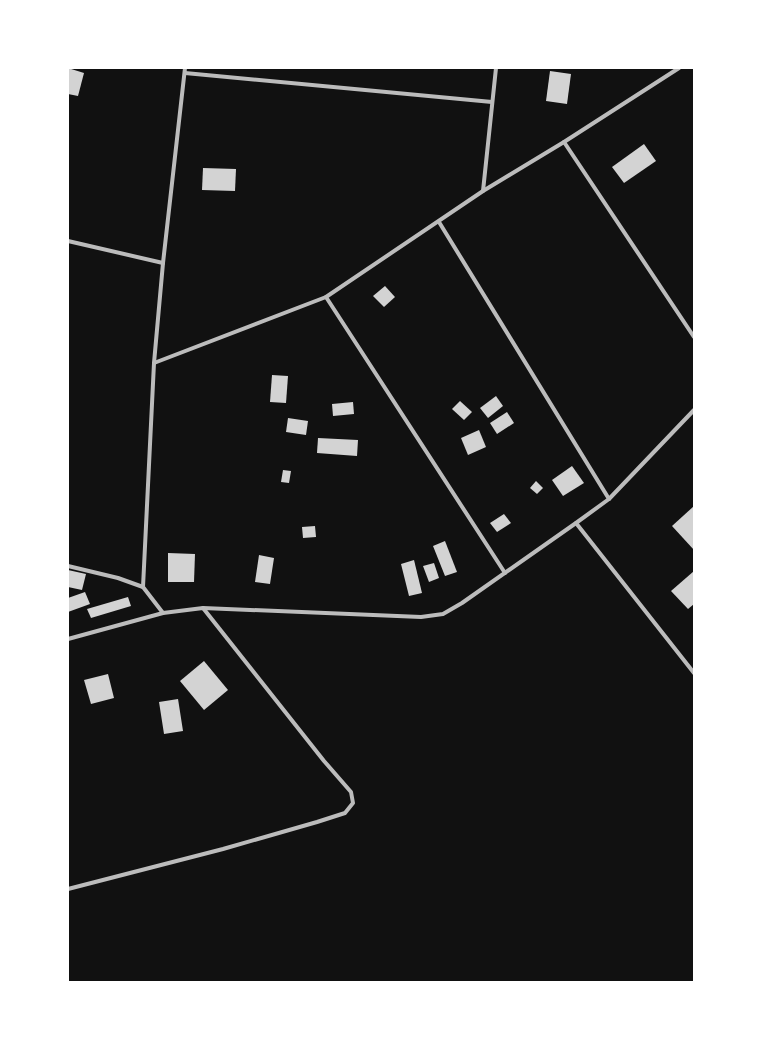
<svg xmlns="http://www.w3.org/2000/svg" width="762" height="1050" font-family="'Nunito Sans',sans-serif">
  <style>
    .building { fill: #d3d3d3 }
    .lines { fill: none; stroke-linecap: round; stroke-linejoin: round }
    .minor { stroke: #bcbcbc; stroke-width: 4 }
  </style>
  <rect width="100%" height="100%" fill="#111"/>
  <g class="building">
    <path d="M68,68L84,73L78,96L68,94Z"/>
    <path d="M550,71L571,74L567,104L546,101Z"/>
    <path d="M644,144L656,161L624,183L612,167Z"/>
    <path d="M203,168L236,169L235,191L202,190Z"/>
    <path d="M385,286L395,297L384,307L373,296Z"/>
    <path d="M272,375L288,376L286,403L270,402Z"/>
    <path d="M496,396L503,406L488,418L480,408Z"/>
    <path d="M460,401L472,412L464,420L452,409Z"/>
    <path d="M353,402L354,414L333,416L332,404Z"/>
    <path d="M507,412L514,423L497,434L490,423Z"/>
    <path d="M288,418L308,421L306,435L286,432Z"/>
    <path d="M479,430L486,447L468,455L461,438Z"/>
    <path d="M318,438L358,440L357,456L317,453Z"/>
    <path d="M572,466L584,483L563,496L552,480Z"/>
    <path d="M283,470L291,471L289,483L281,482Z"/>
    <path d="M536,481L543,488L537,494L530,488Z"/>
    <path d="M694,506V550L672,526Z"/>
    <path d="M504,514L511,523L497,532L490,523Z"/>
    <path d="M315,526L316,537L303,538L302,527Z"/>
    <path d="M445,541L457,572L445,576L433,546Z"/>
    <path d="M168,553L195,554L194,582H168Z"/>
    <path d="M259,555L274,558L270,584L255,582Z"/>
    <path d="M414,560L422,593L409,596L401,564Z"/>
    <path d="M434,563L439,578L429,582L423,566Z"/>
    <path d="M68,570L86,574L82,590L68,587Z"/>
    <path d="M694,571V604L688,609L671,591Z"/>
    <path d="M85,592L90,604L68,612V598Z"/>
    <path d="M128,597L131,606L91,618L87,609Z"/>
    <path d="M204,661L228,690L204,710L180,681Z"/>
    <path d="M108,674L114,698L91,704L84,680Z"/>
    <path d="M178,699L183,731L164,734L159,702Z"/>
  </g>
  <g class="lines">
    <g class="minor">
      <path d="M185,73L492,102"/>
      <path d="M564,142L694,337"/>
      <path d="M483,191L496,68"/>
      <path d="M439,222L609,499"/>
      <path d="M68,241L163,263"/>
      <path d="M326,297L505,573"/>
      <path d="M154,363L326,297L483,191L564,142L679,68"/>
      <path d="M576,523L694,673"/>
      <path d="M68,566L118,578L143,587L163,613"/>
      <path d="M143,587L154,363L163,263L185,68"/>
      <path d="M68,639L163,613L203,608L421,617L443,614L462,603L576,523L609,499L694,410"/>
      <path d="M68,889L223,849L317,822L345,813L353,803L351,792L324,761L203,608"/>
    </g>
  </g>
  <rect width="762" height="1050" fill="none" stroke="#ffffff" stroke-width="138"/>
</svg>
